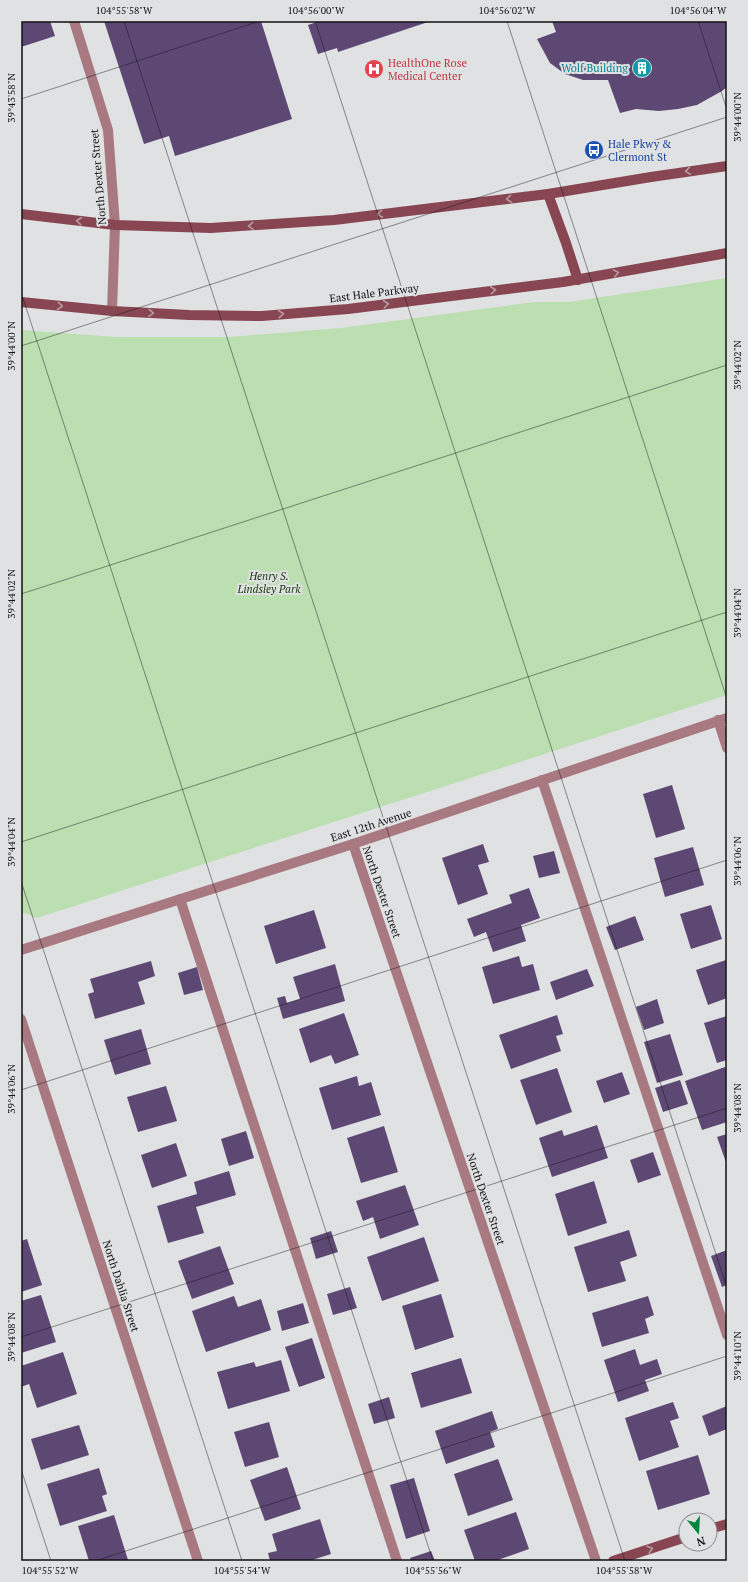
<svg xmlns="http://www.w3.org/2000/svg" width="748" height="1582" font-family="'PT Serif',serif">
  <style>
    .green { fill: #bcdfb2 }
    .building { fill: #5d4873 }
    .lines { fill: none; stroke-linecap: round; stroke-linejoin: round }
    .lane { stroke: #a87980; stroke-width: 10 }
    .street { stroke: #a87980; stroke-width: 10 }
    .secondary { stroke: #884652; stroke-width: 10 }
    .oneway { stroke: #b89ba2 }
    .ticks { fill: none; stroke: #111112; stroke-width: 1; stroke-opacity: 0.45 }
    .labels { text-anchor: middle; stroke-width: 4; stroke-linejoin: round; paint-order: stroke }
    .health-label { font-size: 11px; fill: #be3a42; stroke: #e0e1e3; text-anchor: start }
    .culture-label { font-size: 11px; fill: #0d838f; stroke: #e0e1e3; text-anchor: end }
    .transit-label { font-size: 11px; fill: #164399; stroke: #e0e1e3; text-anchor: start }
    .street-label { font-size: 11px; fill: #111112; stroke: #e0e1e3 }
    .park-label { font-size: 11px; font-style: italic; fill: #163809; stroke: #e0e1e3 }
    .neatline { fill: none; stroke: #111112; stroke-width: 1.5 }
    .ticks-label { font-size: 10px; text-anchor: middle; fill: #111112 }
  </style>
  <rect width="100%" height="100%" fill="#e0e1e3"/>
  <path class="green" d="M727,278V695L37,918L21,912V330L115,337H228L341,328L534,302H569Z"/>
  <g class="building">
    <path d="M21,21H50L55,36L21,47Z"/>
    <path d="M104,21H261L292,119L175,156L169,136L144,144Z"/>
    <path d="M320,21H431L338,52L337,48L318,54L308,25Z"/>
    <path d="M552,21H727V87L722,91L697,105L678,109L659,111L636,109L620,113L608,80H583L565,74L550,63L537,39L556,32Z"/>
    <path d="M672,785L685,829L656,838L643,794Z"/>
    <path d="M483,844L489,862L478,865L488,894L458,905L442,858Z"/>
    <path d="M693,847L704,885L665,897L654,858Z"/>
    <path d="M554,851L560,873L539,878L533,856Z"/>
    <path d="M529,888L540,918L521,925L526,941L493,952L486,932L474,937L467,919L512,903L509,895Z"/>
    <path d="M711,905L722,939L691,949L680,914Z"/>
    <path d="M314,910L326,948L276,964L264,926Z"/>
    <path d="M635,916L644,940L615,950L606,927Z"/>
    <path d="M519,956L522,967L533,964L540,990L493,1004L482,967Z"/>
    <path d="M726,960L727,998L708,1005L696,970Z"/>
    <path d="M151,961L155,976L138,982L145,1004L95,1019L88,994L94,992L90,979Z"/>
    <path d="M335,964L345,1001L283,1019L277,998L285,996L287,1003L300,999L293,977Z"/>
    <path d="M197,967L203,990L184,995L178,973Z"/>
    <path d="M587,969L594,986L556,1000L550,982Z"/>
    <path d="M657,999L664,1023L644,1030L636,1007Z"/>
    <path d="M344,1013L359,1055L335,1064L331,1055L310,1063L299,1029Z"/>
    <path d="M557,1015L563,1034L556,1036L561,1051L511,1069L499,1035Z"/>
    <path d="M727,1016V1060L717,1063L704,1023Z"/>
    <path d="M141,1029L151,1064L115,1075L104,1040Z"/>
    <path d="M670,1034L683,1075L657,1083L644,1042Z"/>
    <path d="M725,1067L727,1072V1122L702,1130L685,1081Z"/>
    <path d="M557,1068L572,1112L536,1125L520,1080Z"/>
    <path d="M622,1072L630,1094L604,1103L596,1081Z"/>
    <path d="M357,1076L359,1086L371,1082L381,1115L332,1130L319,1088Z"/>
    <path d="M680,1080L688,1104L663,1112L655,1088Z"/>
    <path d="M166,1086L177,1121L138,1132L127,1097Z"/>
    <path d="M597,1125L608,1158L552,1177L539,1138L562,1130L564,1136Z"/>
    <path d="M384,1126L398,1172L361,1183L347,1138Z"/>
    <path d="M246,1131L254,1158L229,1166L221,1139Z"/>
    <path d="M727,1134V1165L717,1137Z"/>
    <path d="M176,1143L187,1176L152,1188L141,1155Z"/>
    <path d="M653,1152L661,1175L638,1183L630,1160Z"/>
    <path d="M229,1171L236,1195L196,1207L204,1233L168,1243L157,1206L197,1194L194,1182Z"/>
    <path d="M594,1181L607,1223L568,1236L555,1194Z"/>
    <path d="M405,1185L419,1225L380,1239L373,1217L363,1221L356,1201Z"/>
    <path d="M629,1230L637,1256L620,1262L626,1281L588,1292L574,1247Z"/>
    <path d="M331,1231L338,1252L316,1259L310,1238Z"/>
    <path d="M424,1237L439,1281L382,1301L367,1257Z"/>
    <path d="M27,1239L42,1285L21,1292V1241Z"/>
    <path d="M220,1246L234,1284L192,1299L178,1261Z"/>
    <path d="M727,1250V1285L722,1287L711,1256Z"/>
    <path d="M350,1287L357,1308L333,1315L327,1294Z"/>
    <path d="M441,1294L454,1337L415,1350L402,1306Z"/>
    <path d="M41,1295L56,1342L21,1353V1301Z"/>
    <path d="M234,1296L238,1307L261,1299L271,1330L206,1352L192,1311Z"/>
    <path d="M648,1296L654,1315L645,1319L649,1333L602,1347L592,1313Z"/>
    <path d="M303,1303L309,1323L282,1331L277,1311Z"/>
    <path d="M312,1338L325,1378L299,1387L285,1347Z"/>
    <path d="M635,1349L640,1365L657,1359L662,1374L645,1380L649,1391L618,1402L604,1360Z"/>
    <path d="M63,1352L77,1394L37,1408L29,1384L21,1387V1366Z"/>
    <path d="M461,1358L472,1393L421,1408L411,1373Z"/>
    <path d="M281,1360L290,1391L228,1409L217,1372L254,1362L256,1367Z"/>
    <path d="M389,1397L395,1418L374,1424L368,1404Z"/>
    <path d="M673,1402L679,1418L670,1421L679,1447L639,1461L625,1418Z"/>
    <path d="M727,1406V1429L709,1436L702,1416Z"/>
    <path d="M492,1411L498,1429L490,1432L495,1447L446,1464L435,1431Z"/>
    <path d="M269,1422L279,1457L245,1467L234,1432Z"/>
    <path d="M79,1425L89,1455L41,1470L31,1439Z"/>
    <path d="M698,1455L710,1494L658,1510L646,1471Z"/>
    <path d="M498,1459L513,1500L468,1516L454,1474Z"/>
    <path d="M287,1467L301,1509L265,1521L250,1480Z"/>
    <path d="M99,1468L107,1494L102,1496L107,1511L60,1526L47,1484Z"/>
    <path d="M414,1478L430,1531L406,1539L390,1485Z"/>
    <path d="M516,1512L529,1549L495,1561H475L464,1530Z"/>
    <path d="M114,1515L128,1560L89,1561L78,1526Z"/>
    <path d="M320,1519L331,1554L309,1561H270L268,1553L277,1551L272,1534Z"/>
    <path d="M431,1551L435,1561H411L410,1558Z"/>
  </g>
  <g class="lines">
    <g class="lane">
      <path d="M542,780L727,1335"/>
      <path d="M180,899L397,1561"/>
    </g>
    <g class="street">
      <path d="M74,21L108,130L115,225L112,311"/>
      <path d="M718,720L727,748"/>
      <path d="M353,844L596,1561"/>
      <path d="M21,950L353,844L727,718"/>
      <path d="M21,1019L198,1561"/>
    </g>
    <g class="secondary">
      <path d="M548,194L566,243L578,280"/>
      <path d="M21,214L115,225L211,228L334,220L548,194L651,177L727,166"/>
      <path d="M21,302L112,311L189,315L262,316L348,309L563,282L727,253"/>
      <path d="M710,1529L727,1524"/>
      <path d="M613,1561L686,1537"/>
    </g>
  </g>
  <defs><path id="oneway-chevron" d="M-2-3.5L2.5 0L-2 3.5" fill="none" stroke-width="1.6" stroke-linecap="round" stroke-linejoin="round"/></defs>
  <g class="oneway">
    <use href="#oneway-chevron" transform="translate(688 171) rotate(172)"/>
    <use href="#oneway-chevron" transform="translate(509 199) rotate(173)"/>
    <use href="#oneway-chevron" transform="translate(380 214) rotate(173)"/>
    <use href="#oneway-chevron" transform="translate(79 221) rotate(-174)"/>
    <use href="#oneway-chevron" transform="translate(251 226) rotate(176)"/>
    <use href="#oneway-chevron" transform="translate(616 273) rotate(-10)"/>
    <use href="#oneway-chevron" transform="translate(493 290) rotate(-7)"/>
    <use href="#oneway-chevron" transform="translate(386 304) rotate(-7)"/>
    <use href="#oneway-chevron" transform="translate(60 306) rotate(6)"/>
    <use href="#oneway-chevron" transform="translate(151 313) rotate(3)"/>
    <use href="#oneway-chevron" transform="translate(281 314) rotate(-5)"/>
    <use href="#oneway-chevron" transform="translate(650 1549) rotate(-18)"/>
  </g>
  <path class="ticks" d="M124,21L625,1561M315,21L727,1288M507,21L727,699M698,21L727,110M21,99L260,21M21,292L433,1561M21,346L727,117M21,594L727,365M21,842L727,612M21,881L242,1561M21,1090L727,860M21,1337L727,1108M21,1469L51,1561M95,1561L727,1356"/>
  <defs>
    <symbol id="building-disc" viewBox="-11 -11 22 22"><circle r="9.5" fill="#0f9aa8" stroke="#e0e1e3"/><path d="M-4-6H4V6H1V3H-1V6H-4ZM-2.5-4.3h1.7v1.8h-1.7ZM.8-4.3h1.7v1.8H.8ZM-2.5-1h1.7V.8h-1.7ZM.8-1h1.7V.8H.8Z" fill="#fff"/></symbol>
    <symbol id="hospital-disc" viewBox="-11 -11 22 22"><circle r="9.5" fill="#e0444e" stroke="#e0e1e3"/><path d="M-5-5h3v3.5h4V-5h3V5h-3V1.5h-4V5h-3Z" fill="#fff"/></symbol>
    <symbol id="bus-disc" viewBox="-11 -11 22 22"><circle r="9.5" fill="#1a4fb4" stroke="#e0e1e3"/><path d="M-5-6H5V4H4V6H2V4H-2V6H-4V4H-5ZM-3.5-4V0h7V-4ZM-3.5 1.2v1.5H-2V1.2ZM2 1.2v1.5H3.5V1.2Z" fill="#fff"/></symbol>
  </defs>
  <g fill-rule="evenodd">
    <use href="#building-disc" x="631" y="57" width="22" height="22"/>
    <use href="#hospital-disc" x="363" y="58" width="22" height="22"/>
    <use href="#bus-disc" x="583" y="139" width="22" height="22"/>
  </g>
  <g class="labels">
    <g class="health-label">
      <text x="388" y="67">HealthOne Rose<tspan x="388" dy="13">Medical Center</tspan></text>
    </g>
    <g class="culture-label">
      <text x="628" y="72">Wolf Building</text>
    </g>
    <g class="transit-label">
      <text x="608" y="148">Hale Pkwy &amp;<tspan x="608" dy="13">Clermont St</tspan></text>
    </g>
    <g class="street-label">
      <text transform="translate(98 177) rotate(-95)" y="4">North Dexter Street</text>
      <text transform="translate(374 293) rotate(-7)" y="4">East Hale Parkway</text>
      <text transform="translate(371 825) rotate(-18)" y="4">East 12th Avenue</text>
      <text transform="translate(382 892) rotate(71)" y="4">North Dexter Street</text>
      <text transform="translate(486 1199) rotate(71)" y="4">North Dexter Street</text>
      <text transform="translate(121 1286) rotate(72)" y="4">North Dahlia Street</text>
    </g>
    <g class="park-label">
      <text x="269" y="580">Henry S.<tspan x="269" dy="13">Lindsley Park</tspan></text>
    </g>
  </g>
  <rect width="748" height="1582" fill="none" stroke="#e0e1e3" stroke-width="44"/>
  <g transform="translate(698 1532) rotate(162)"><circle r="19" fill="#e0e1e3" stroke="#8d8e8f"/>
  <path d="M0-3L7 15L0 10L-7 15Z" fill="#01843e"/>
  <text y="-6" font-size="11" font-weight="bold" text-anchor="middle" fill="#111112">N</text>
  </g>
  <rect x="22" y="22" width="704" height="1538" class="neatline"/>
  <g class="ticks-label">
    <text x="124" y="14">104°55'58"W</text>
    <text x="316" y="14">104°56'00"W</text>
    <text x="507" y="14">104°56'02"W</text>
    <text x="698" y="14">104°56'04"W</text>
    <text transform="translate(11 98) rotate(-90)" y="4">39°43'58"N</text>
    <text transform="translate(737 117) rotate(-90)" y="4">39°44'00"N</text>
    <text transform="translate(11 346) rotate(-90)" y="4">39°44'00"N</text>
    <text transform="translate(737 365) rotate(-90)" y="4">39°44'02"N</text>
    <text transform="translate(11 594) rotate(-90)" y="4">39°44'02"N</text>
    <text transform="translate(737 613) rotate(-90)" y="4">39°44'04"N</text>
    <text transform="translate(11 842) rotate(-90)" y="4">39°44'04"N</text>
    <text transform="translate(737 861) rotate(-90)" y="4">39°44'06"N</text>
    <text transform="translate(11 1089) rotate(-90)" y="4">39°44'06"N</text>
    <text transform="translate(737 1108) rotate(-90)" y="4">39°44'08"N</text>
    <text transform="translate(11 1337) rotate(-90)" y="4">39°44'08"N</text>
    <text transform="translate(737 1356) rotate(-90)" y="4">39°44'10"N</text>
    <text x="50" y="1574">104°55'52"W</text>
    <text x="242" y="1574">104°55'54"W</text>
    <text x="433" y="1574">104°55'56"W</text>
    <text x="624" y="1574">104°55'58"W</text>
  </g>
</svg>
